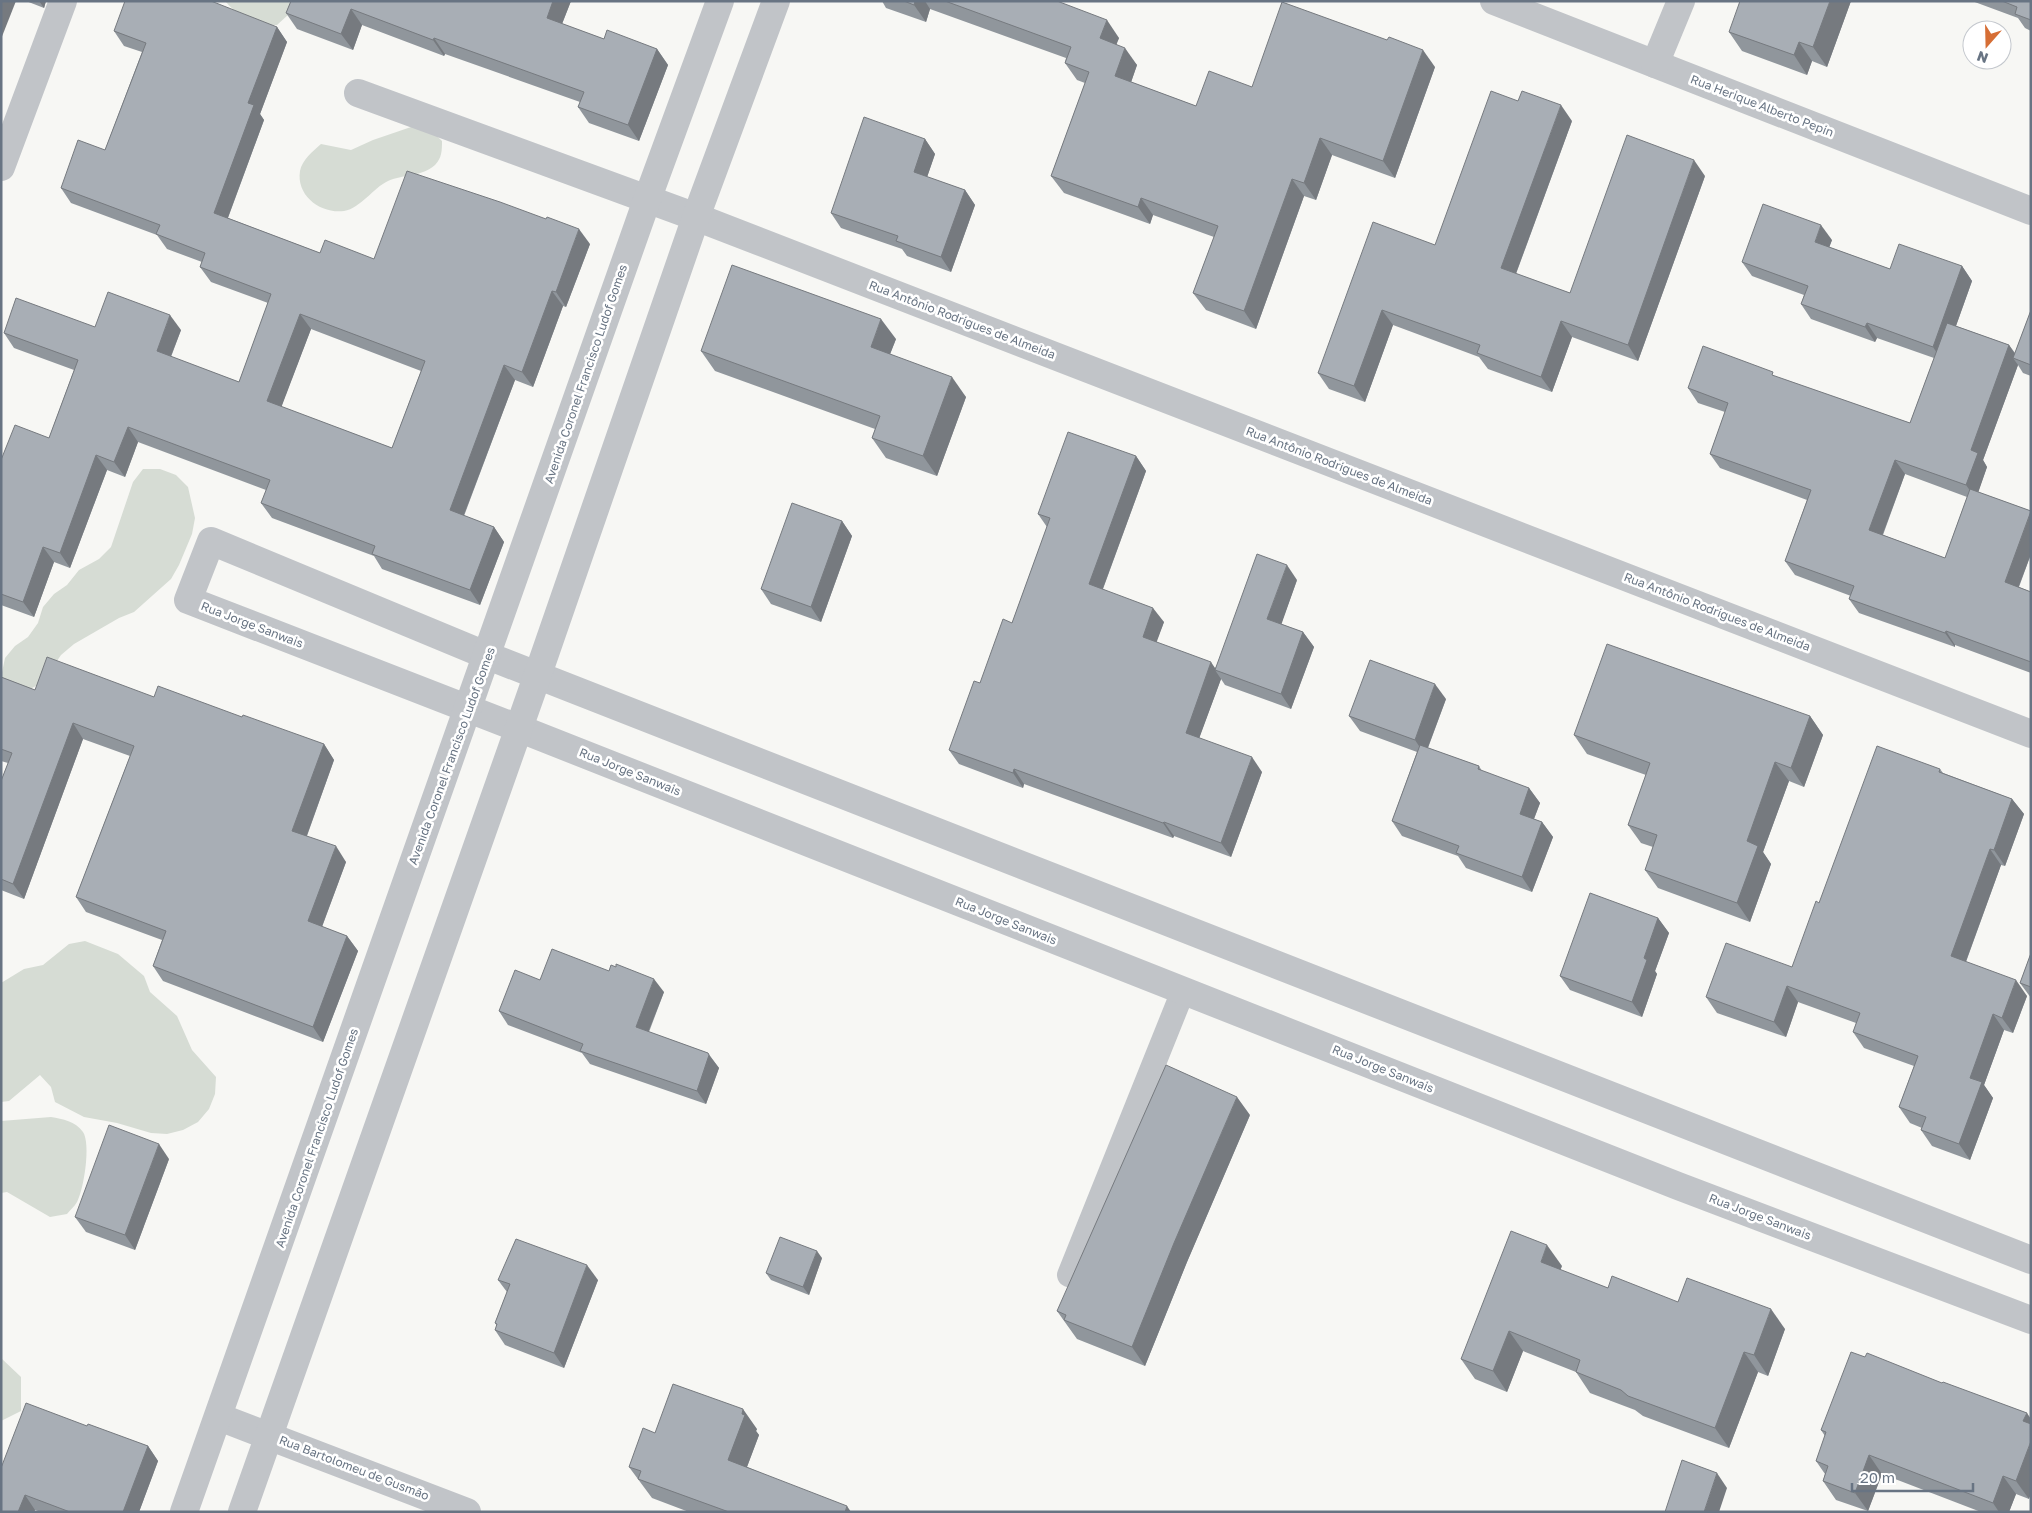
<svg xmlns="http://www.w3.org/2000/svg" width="2032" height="1513" font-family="'Golos Text',sans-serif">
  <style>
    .green { fill: #d6dcd4 }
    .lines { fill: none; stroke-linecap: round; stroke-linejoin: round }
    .service { stroke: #c1c4c8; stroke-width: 24 }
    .minor { stroke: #c1c4c8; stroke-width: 28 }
    .tertiary { stroke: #c1c4c8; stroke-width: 28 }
    .wall { fill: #90969c; fill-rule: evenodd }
    .shaded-wall { fill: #767a7f }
    .building { fill: #a8aeb5; stroke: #767a7f; fill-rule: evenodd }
    .labels { text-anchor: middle; stroke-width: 5; stroke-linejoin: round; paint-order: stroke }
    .street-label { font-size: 12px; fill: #687483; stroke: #fff }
  </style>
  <rect width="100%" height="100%" fill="#f7f7f4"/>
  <g class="green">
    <path d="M225,1H293L289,14L277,25C253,26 241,19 225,1Z"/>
    <path d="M414,126L430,129L442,141C442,150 442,158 435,165C422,177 404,174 388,181C373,188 361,208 344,211C321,214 296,196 300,171C302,160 313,151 321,144L351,150L373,140Z"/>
    <path d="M143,469H160L176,475L188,487L195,518L192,534L179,565L171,579L134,612L119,618L74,644L61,655L42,683L28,690L1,677L5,658L15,646L28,637L38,623L43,607L54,594L67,585L79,570L99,559L111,547L133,482Z"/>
    <path d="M85,941L118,954L144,976L150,992L177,1016L192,1050L216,1077L215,1094L209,1109L198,1122L183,1130L167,1134L151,1133L117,1123L84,1117L55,1102L51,1087L40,1075L9,1101L1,1102V983L24,969L43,965L69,944Z"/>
    <path d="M51,1117C63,1119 75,1121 83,1132C91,1144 84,1189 77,1202C75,1206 70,1210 67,1214L50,1217L7,1192L1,1193V1121Z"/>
    <path d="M1,1358L21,1377V1411L1,1421Z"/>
  </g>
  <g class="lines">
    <path class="service" d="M1069,1275L1183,991"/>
    <g class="minor">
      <path d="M1494,1L2031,211"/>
      <path d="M1655,64L1681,1"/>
      <path d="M358,93L696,217L2031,734"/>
      <path d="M1,167L63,1"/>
      <path d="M219,1417L467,1512"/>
    </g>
    <g class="tertiary">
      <path d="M2031,1260L488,656L211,541L188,600L518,728L1678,1186L2031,1320"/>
      <path d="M184,1512L647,200L720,1"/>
      <path d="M242,1512L538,674L696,217L776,1"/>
    </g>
  </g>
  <g class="wall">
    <path d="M26,1H46L44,8Z"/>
    <path d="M291,1H571L562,24L604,39L657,49L668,65L639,141L589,123L578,107L580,102L445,54L444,56L362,25L353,50L297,29L286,13Z"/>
    <path d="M882,1H1057L1119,38L1116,44L1137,65L1131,82L1196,106L1252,87L1435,67L1395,178L1332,155L1316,200L1304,196L1256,329L1206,310L1193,293L1214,237L1153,215L1150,224L1064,193L1051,176L1085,83L1077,80L1065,63L1066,58L930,9L926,22L886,8Z"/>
    <path d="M1851,1L1827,67L1812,61L1807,75L1742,51L1729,32Z"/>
    <path d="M1972,1H2031V31L2025,28L2018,18Z"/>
    <path d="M277,27L287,42L260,114L264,120L228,218L320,253L374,259L590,244L566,307L563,306L533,387L515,380L464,516L494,527L504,542L480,605L382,569L374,556L272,518L261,503L266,490L138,442L125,477L107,470L70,568L54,562L34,617L1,605V460L49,438L74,370L14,348L4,333L95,327L181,330L171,357L239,382L268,303L211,282L200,267L202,262L167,249L157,235L71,203L61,188L105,150L142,52L124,46L114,31ZM311,329L421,371L392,448L281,407Z"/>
    <path d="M1572,121L1516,274L1570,293L1705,176L1638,361L1572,337L1552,392L1488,369L1479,357L1393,325L1365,402L1329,389L1318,373Z"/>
    <path d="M925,139L935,154L927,177L965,190L975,205L951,272L907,256L902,249L841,228L831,213Z"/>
    <path d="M1832,240L1829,247L1890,269L1962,266L1972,281L1956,326L2009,345L2015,353L2031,310V376L2023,373L2018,365L1983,460L1987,467L1978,492L2031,511V554L2019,587L2031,592V673L1955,645V647L1859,613L1849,599L1851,596L1795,575L1785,561L1807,500L1720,468L1710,454L1725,412L1698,403L1688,388L1776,377L1910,423L1934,358L1877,338L1875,342L1811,319L1801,304L1804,295L1752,276L1742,262ZM1905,474L1967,497L1945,558L1883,535Z"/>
    <path d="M896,339L890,354L966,397L937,476L886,458L872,438L875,429L715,371L701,351Z"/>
    <path d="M1136,456L1146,471L1103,589L1164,622L1156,642L1215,668L1297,580L1281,624L1303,632L1314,647L1291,709L1225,685L1221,679L1199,738L1262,772L1231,857L1174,836L1173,838L1024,784L1023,788L959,764L949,750L980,683L1012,623L1047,527L1038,514Z"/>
    <path d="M842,521L852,536L821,622L771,604L761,589Z"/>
    <path d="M1,677L35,690L154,697L242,717L324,744L334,760L307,836L346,862L322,927L347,936L358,951L323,1042L163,981L153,966L162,940L86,912L76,897L130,756L83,739L24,899L1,890V781L8,763L1,761Z"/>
    <path d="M1446,699L1428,748L1479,766L1482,771L1529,788L1540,803L1534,819L1542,822L1553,837L1532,892L1466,868L1458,856L1402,836L1392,821L1417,752L1360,731L1349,716Z"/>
    <path d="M1810,716L1823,735L1804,787L1789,781L1763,852L1771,864L1750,922L1658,888L1645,870L1653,847L1641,843L1628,825L1646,775L1587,754L1574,735Z"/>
    <path d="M1940,769L1943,773L2012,799L2024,814L2005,866L2001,865L1966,962L2027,996L2013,1033L2004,1030L1984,1085L1993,1098L1970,1160L1932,1146L1921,1130L1922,1128L1910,1123L1899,1107L1914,1066L1864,1048L1853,1032L1856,1023L1798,1002L1786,1037L1717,1013L1706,997L1792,967L1819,903Z"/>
    <path d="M1658,918L1669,933L1655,971L1657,974L1642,1017L1570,990L1560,976Z"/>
    <path d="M2031,953V998L2020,983Z"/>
    <path d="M540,980L664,992L649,1032L708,1053L719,1068L706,1104L590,1064L582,1053L508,1025L499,1011Z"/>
    <path d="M1250,1115L1187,1262L1145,1366L1077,1339L1057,1311Z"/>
    <path d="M169,1159L135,1250L86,1232L75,1217Z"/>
    <path d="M822,1258L809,1295L771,1280L766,1273Z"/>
    <path d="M1562,1266L1560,1270L1608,1288L1678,1302L1785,1329L1768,1376L1758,1372L1729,1448L1643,1416L1635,1410L1590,1393L1576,1372L1523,1351L1507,1392L1475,1379L1461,1359Z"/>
    <path d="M498,1280H598L564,1368L505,1345L495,1330L497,1326L495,1323L507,1292Z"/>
    <path d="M1942,1383L2027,1413L2029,1499L2016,1494L2009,1512H1981L1882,1474L1868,1511L1836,1500L1823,1481L1825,1474L1816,1461L1825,1436L1821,1430Z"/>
    <path d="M87,1426L148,1446L158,1461L139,1512H41L35,1510L34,1512H1Z"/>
    <path d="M757,1429L756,1431L759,1435L747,1467L851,1512H689L652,1498L629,1467L655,1433Z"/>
  </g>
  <g class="shaded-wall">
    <path d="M1,1H16L1,39Z"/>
    <path d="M39,1H46L44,8Z"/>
    <path d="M553,1H571L558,34L547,18Z"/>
    <path d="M915,1H925L930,9L926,22L914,5Z"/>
    <path d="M1830,1H1851L1827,67L1813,47Z"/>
    <path d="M351,9L362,25L353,50L341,34Z"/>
    <path d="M1107,20L1119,38L1112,56L1100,38Z"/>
    <path d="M277,27L287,42L260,114L264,120L224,228L214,213L248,103Z"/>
    <path d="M434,38L445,54L444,56L433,40Z"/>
    <path d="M1799,42L1812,61L1807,75L1794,55Z"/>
    <path d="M1125,48L1137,65L1127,94L1115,76Z"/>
    <path d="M657,49L668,65L639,141L628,125Z"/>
    <path d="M1423,50L1435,67L1395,178L1383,161Z"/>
    <path d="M1561,105L1572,121L1512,284L1501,268Z"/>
    <path d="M1320,138L1332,155L1316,200L1304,183Z"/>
    <path d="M925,139L935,154L924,186L914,172Z"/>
    <path d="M1694,160L1705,176L1638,361L1628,345Z"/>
    <path d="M1292,179L1304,196L1256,329L1244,311Z"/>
    <path d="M965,190L975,205L951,272L941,257Z"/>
    <path d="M1141,198L1153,215L1150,224L1138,207Z"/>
    <path d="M1821,225L1832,240L1826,256L1815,242Z"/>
    <path d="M579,229L590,244L566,307L556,292Z"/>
    <path d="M1962,266L1972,281L1943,362L1933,347Z"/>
    <path d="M552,291L563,306L533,387L522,372Z"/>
    <path d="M1382,310L1393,325L1365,402L1354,386Z"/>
    <path d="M300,314L311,329L278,416L267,401Z"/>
    <path d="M170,315L181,330L167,366L157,351Z"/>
    <path d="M881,319L896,339L885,367L871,347Z"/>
    <path d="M1561,321L1572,337L1552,392L1541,377Z"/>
    <path d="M1867,323L1877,338L1875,342L1865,327Z"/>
    <path d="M2009,345L2019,360L2013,358L2018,365L1983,460L1987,467L1976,499L1966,485L1971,450Z"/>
    <path d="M504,365L515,380L460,525L450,510Z"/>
    <path d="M952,377L966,397L937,476L923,456Z"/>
    <path d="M128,427L138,442L125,477L114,462Z"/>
    <path d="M96,455L107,470L70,568L60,553Z"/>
    <path d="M1136,456L1146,471L1099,599L1089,584Z"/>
    <path d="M1895,460L1905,474L1879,544L1869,530Z"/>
    <path d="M2031,512V554L2015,596L2005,582Z"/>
    <path d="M842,521L852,536L821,622L811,607Z"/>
    <path d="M494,527L504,542L480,605L470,590Z"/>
    <path d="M43,547L54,562L34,617L23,602Z"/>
    <path d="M1287,565L1297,580L1278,634L1267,619Z"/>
    <path d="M1153,608L1164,622L1153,652L1143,637Z"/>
    <path d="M1946,631L1955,645V647L1945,633Z"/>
    <path d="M1303,632L1314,647L1291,709L1281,694Z"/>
    <path d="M1211,662L1217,671L1215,670L1221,679L1196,747L1186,733Z"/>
    <path d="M1435,684L1446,699L1425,755L1415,740Z"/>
    <path d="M1810,716L1823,735L1804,787L1791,768Z"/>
    <path d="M73,723L83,739L24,899L13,884Z"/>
    <path d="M324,744L334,760L303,846L292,831Z"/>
    <path d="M1252,757L1262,772L1231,857L1221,843Z"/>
    <path d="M1775,762L1789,781L1763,852L1771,864L1750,922L1737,903L1747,841Z"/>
    <path d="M1014,769L1024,784L1023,788L1013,773Z"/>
    <path d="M1529,788L1540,803L1530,829L1520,814Z"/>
    <path d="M2012,799L2024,814L2005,866L1994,850Z"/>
    <path d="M1164,822L1174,836L1173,838L1163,823Z"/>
    <path d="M1542,822L1553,837L1532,892L1522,877Z"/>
    <path d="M336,846L346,862L318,937L308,921Z"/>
    <path d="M1990,849L2001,865L1962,972L1951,956Z"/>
    <path d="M1658,918L1669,933L1655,971L1657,974L1642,1017L1632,1002L1644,958Z"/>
    <path d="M347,936L358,951L323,1042L313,1027Z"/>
    <path d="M654,979L664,992L645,1040L636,1027Z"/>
    <path d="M2016,980L2027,996L2013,1033L2002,1018Z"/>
    <path d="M1787,986L1798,1002L1786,1037L1774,1022Z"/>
    <path d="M1993,1014L2004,1030L1984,1085L1993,1098L1970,1160L1959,1144L1970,1078Z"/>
    <path d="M709,1055L719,1068L706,1104L697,1091Z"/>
    <path d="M1237,1097L1250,1115L1187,1262L1145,1366L1132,1347L1174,1243Z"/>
    <path d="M159,1144L169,1159L135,1250L125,1235Z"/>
    <path d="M1547,1245L1562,1266L1555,1282L1541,1262Z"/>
    <path d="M817,1251L822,1258L809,1295L803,1287Z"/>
    <path d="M587,1265L598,1280L564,1368L554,1353Z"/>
    <path d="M1771,1309L1785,1329L1768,1376L1754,1355Z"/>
    <path d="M1509,1331L1523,1351L1507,1392L1493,1371Z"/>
    <path d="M1744,1352L1758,1372L1729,1448L1715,1428Z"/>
    <path d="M743,1409L757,1429L756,1431L759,1435L742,1480L728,1460Z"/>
    <path d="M2027,1413L2031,1419V1432L2023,1421Z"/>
    <path d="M2031,1441V1494L2029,1499L2016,1481Z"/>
    <path d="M148,1446L158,1461L139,1512H123Z"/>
    <path d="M1869,1455L1882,1474L1868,1511L1855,1493Z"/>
    <path d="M1717,1473L1727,1488L1719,1512H1704Z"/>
    <path d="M2003,1476L2016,1494L2009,1512H1999L1993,1503Z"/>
    <path d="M25,1495L35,1510L34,1512H18Z"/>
    <path d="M847,1506L851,1512H845Z"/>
  </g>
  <g class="building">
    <path d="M125,1H211L277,27L248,103L254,105L214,213L320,253L325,240L374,259L407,171L500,202L546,219L547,217L579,229L556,292L552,291L522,372L504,365L450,510L494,527L470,590L372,554L375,546L261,503L270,480L128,427L114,462L96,455L60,553L43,547L23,602L1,594V460L15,425L49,438L78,360L4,333L16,298L95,327L108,292L170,315L157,351L239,382L271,294L200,267L205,253L156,234L160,225L61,188L78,140L105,150L146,43L114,31ZM300,314L425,361L392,448L267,401Z"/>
    <path d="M291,1H553L547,18L604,39L607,30L657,49L628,125L578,107L584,92L434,38L433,40L351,9L341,34L286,13Z"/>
    <path d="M904,1H915L914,5Z"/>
    <path d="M945,1H1057L1107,20L1100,38L1125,48L1115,76L1196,106L1209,71L1252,87L1282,2L1387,40L1389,37L1423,50L1383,161L1320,138L1304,183L1292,179L1244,311L1193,293L1218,226L1141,198L1138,207L1051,176L1089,72L1065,63L1071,47Z"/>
    <path d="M1740,1H1830L1813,47L1799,42L1794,55L1729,32Z"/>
    <path d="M2002,1H2031V20L2015,14L2017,7Z"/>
    <path d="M1491,91L1518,101L1522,91L1561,105L1501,268L1570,293L1627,135L1694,160L1628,345L1561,321L1541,377L1477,353L1480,345L1382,310L1354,386L1318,373L1373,222L1435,245Z"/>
    <path d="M864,117L925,139L914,172L965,190L941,257L896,241L898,236L831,213Z"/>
    <path d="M1763,204L1821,225L1815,242L1890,269L1899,244L1962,266L1933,347L1867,323L1865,327L1801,304L1808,286L1742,262Z"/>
    <path d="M732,265L881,319L871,347L952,377L923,456L872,438L880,416L701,351Z"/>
    <path d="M2031,310V365L2013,358Z"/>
    <path d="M1947,323L2009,345L1971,450L1978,453L1966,485L1895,460L1869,530L1945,558L1970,489L2031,511L2005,582L2031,592V662L1946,631L1945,633L1849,599L1854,586L1785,561L1811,490L1710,454L1728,403L1688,388L1703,346L1773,372L1772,375L1910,423Z"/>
    <path d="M1068,432L1136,456L1089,584L1153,608L1143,637L1211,662L1186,733L1252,757L1221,843L1164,822L1163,823L1014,769L1013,773L949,750L974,681L980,683L1003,619L1012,623L1050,518L1038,514Z"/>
    <path d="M792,503L842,521L811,607L761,589Z"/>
    <path d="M1257,554L1287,565L1267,619L1303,632L1281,694L1215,670Z"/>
    <path d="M1607,644L1810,716L1791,768L1775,762L1747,841L1758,846L1737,903L1645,870L1657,835L1628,825L1650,763L1574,735Z"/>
    <path d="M47,657L154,697L158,686L242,717L243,715L324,744L292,831L336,846L308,921L347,936L313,1027L153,966L166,931L76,897L134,746L73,723L13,884L1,879V781L12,753L1,749V677L35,690Z"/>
    <path d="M1370,660L1435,684L1415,740L1349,716Z"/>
    <path d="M1420,745L1479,766L1478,769L1529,788L1520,814L1542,822L1522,877L1456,853L1459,846L1392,821Z"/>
    <path d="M1877,746L1940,769L1939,772L2012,799L1994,850L1990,849L1951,956L2016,980L2002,1018L1993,1014L1970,1078L1982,1082L1959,1144L1921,1130L1926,1117L1899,1107L1918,1056L1853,1032L1860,1013L1787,986L1774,1022L1706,997L1726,943L1792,967L1816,901L1819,903Z"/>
    <path d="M1590,893L1658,918L1644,958L1647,960L1632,1002L1560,976Z"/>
    <path d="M552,949L609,971L611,965L616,967V964L654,979L636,1027L708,1053L709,1055L697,1091L580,1051L583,1044L499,1011L515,970L540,980Z"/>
    <path d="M2031,953V987L2020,983Z"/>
    <path d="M1166,1065L1237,1097L1174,1243L1132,1347L1064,1320L1066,1315L1057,1311Z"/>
    <path d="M109,1125L159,1144L125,1235L75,1217Z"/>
    <path d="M1511,1231L1547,1245L1541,1262L1608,1288L1612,1276L1678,1302L1687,1278L1771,1309L1754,1355L1744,1352L1715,1428L1628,1396L1621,1390L1576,1372L1580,1360L1509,1331L1493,1371L1461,1359Z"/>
    <path d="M780,1237L817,1251L803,1287L766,1273Z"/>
    <path d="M516,1239L587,1265L554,1353L495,1330L497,1324L495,1323L510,1284L498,1280Z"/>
    <path d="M1851,1352L1865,1357L1867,1353L1942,1383L1943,1382L2027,1413L2023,1421L2031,1424V1441L2016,1481L2003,1476L1993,1503L1869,1455L1855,1493L1823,1481L1828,1466L1816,1461L1826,1432L1821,1430Z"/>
    <path d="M673,1384L743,1409L742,1414L745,1415L728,1460L847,1506L845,1512H729L638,1479L641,1471L629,1467L643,1428L655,1433Z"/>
    <path d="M26,1403L87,1426L88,1424L148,1446L123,1512H70L25,1495L18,1512H1V1468Z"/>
    <path d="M1682,1460L1717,1473L1704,1512H1665Z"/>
  </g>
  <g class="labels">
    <g class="street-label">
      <text transform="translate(1762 106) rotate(21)" y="4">Rua Herique Alberto Pepin</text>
      <text transform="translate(962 320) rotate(21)" y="4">Rua Antônio Rodrigues de Almeida</text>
      <text transform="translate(586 374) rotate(-71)" y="4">Avenida Coronel Francisco Ludof Gomes</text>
      <text transform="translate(1339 466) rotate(21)" y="4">Rua Antônio Rodrigues de Almeida</text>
      <text transform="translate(1717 612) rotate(21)" y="4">Rua Antônio Rodrigues de Almeida</text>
      <text transform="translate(252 625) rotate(21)" y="4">Rua Jorge Sanwais</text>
      <text transform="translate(452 756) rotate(-70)" y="4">Avenida Coronel Francisco Ludof Gomes</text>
      <text transform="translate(630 772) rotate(22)" y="4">Rua Jorge Sanwais</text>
      <text transform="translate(1006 921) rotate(22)" y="4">Rua Jorge Sanwais</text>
      <text transform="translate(1383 1069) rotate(22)" y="4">Rua Jorge Sanwais</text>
      <text transform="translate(317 1138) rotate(-71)" y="4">Avenida Coronel Francisco Ludof Gomes</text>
      <text transform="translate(1760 1217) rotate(21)" y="4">Rua Jorge Sanwais</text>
      <text transform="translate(354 1468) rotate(21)" y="4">Rua Bartolomeu de Gusmão</text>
    </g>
  </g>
  <rect width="2032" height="1513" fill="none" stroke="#687483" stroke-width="5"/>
  <g transform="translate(1987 45) rotate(200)"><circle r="24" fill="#ffffff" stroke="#c3c7cd"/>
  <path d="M0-4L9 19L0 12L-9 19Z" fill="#d66e35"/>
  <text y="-8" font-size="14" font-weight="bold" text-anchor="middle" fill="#687483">N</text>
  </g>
  <path d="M1852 1483v8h121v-8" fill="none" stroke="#687483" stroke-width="2.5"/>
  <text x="1860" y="1483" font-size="15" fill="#687483" stroke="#ffffff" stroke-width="4" paint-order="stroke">20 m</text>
</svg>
